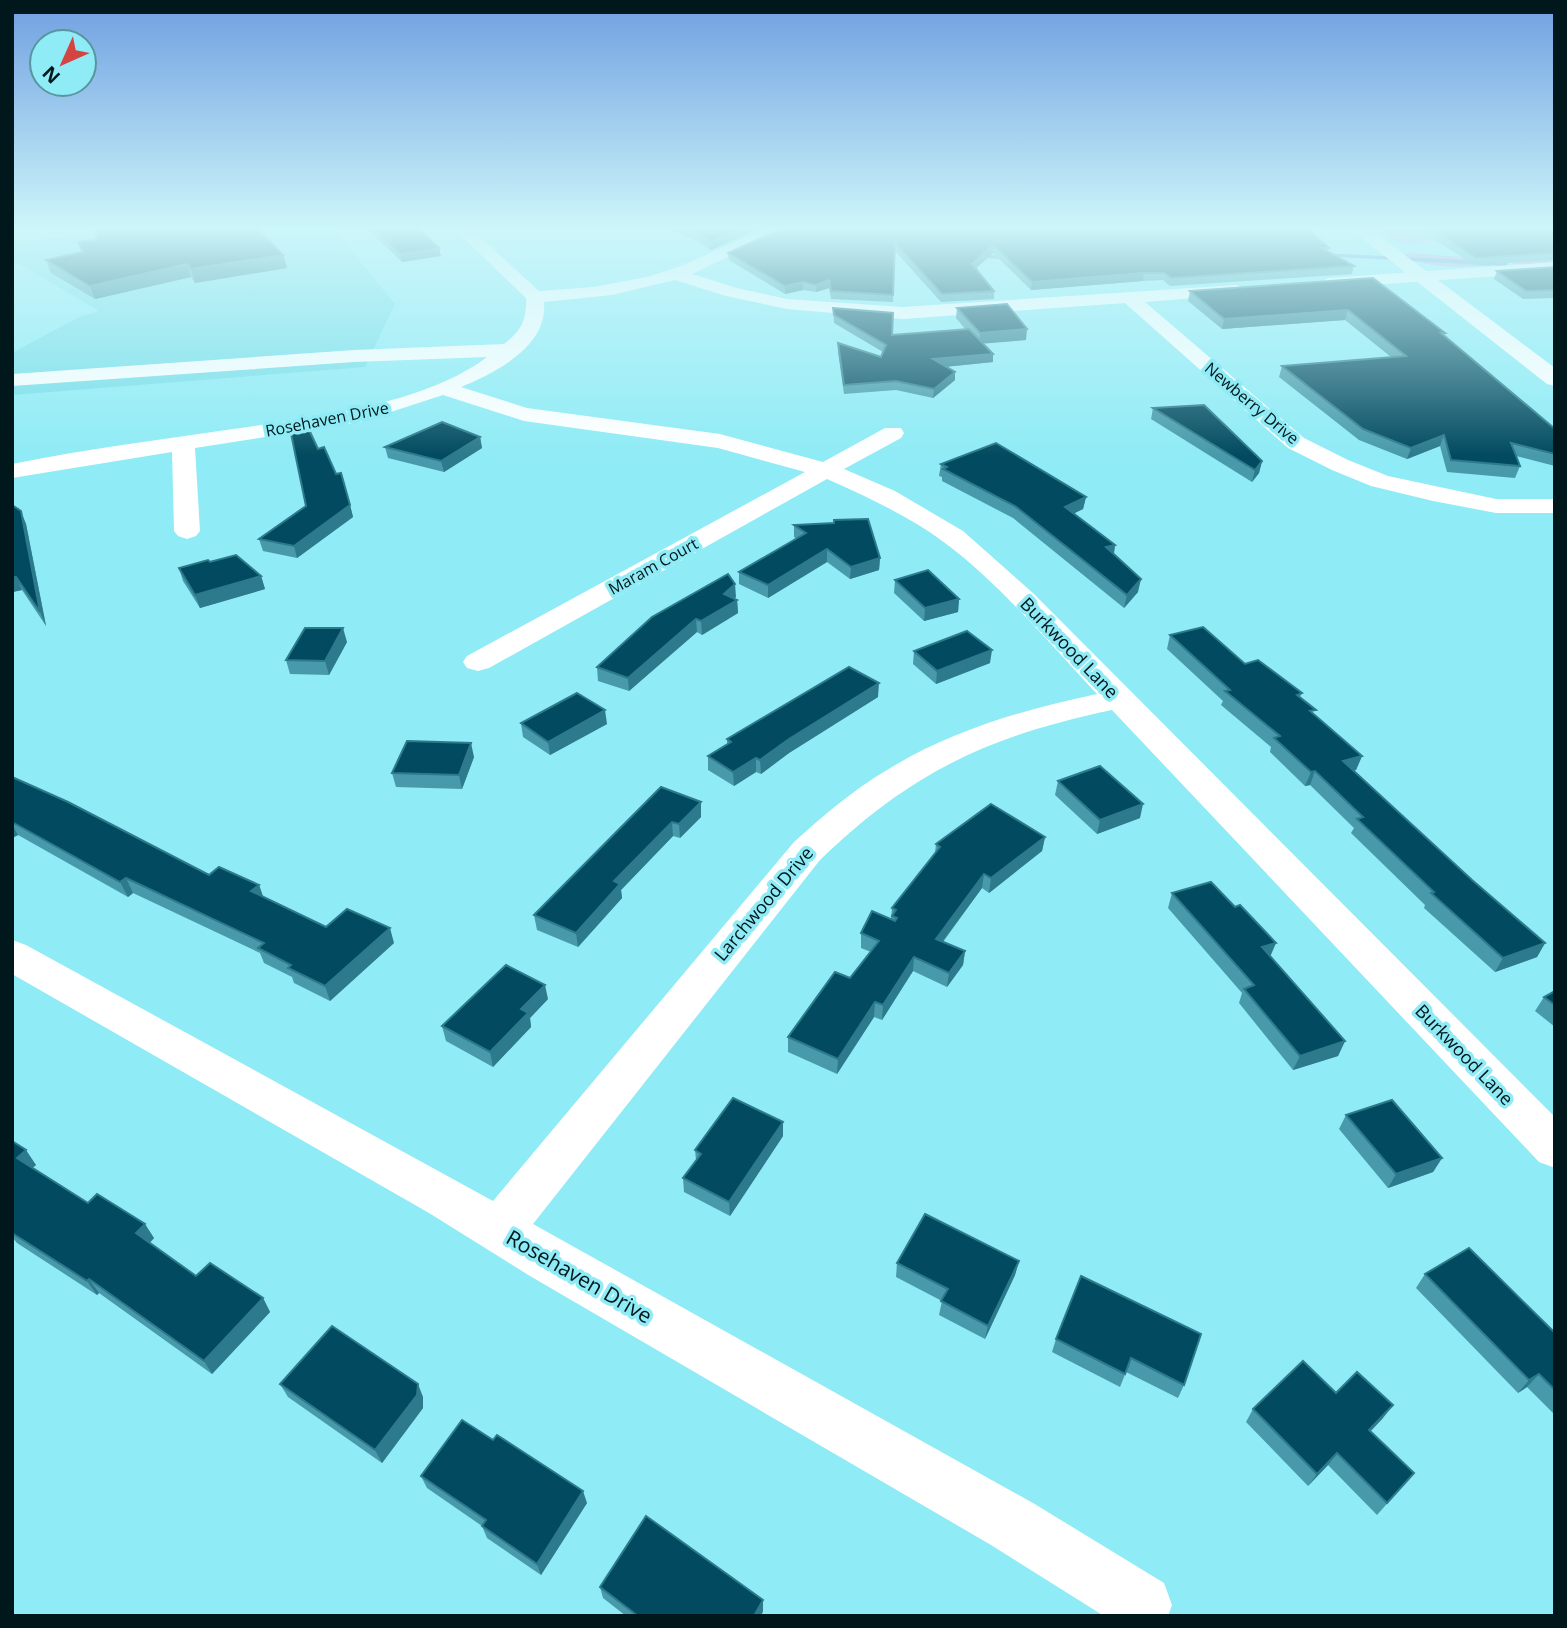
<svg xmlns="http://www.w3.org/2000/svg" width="1567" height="1628" font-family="'Open Sans',sans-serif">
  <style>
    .built { fill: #76dde8 }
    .green { fill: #d58dd9 }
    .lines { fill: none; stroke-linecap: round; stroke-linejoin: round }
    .stream { fill: #5a80d7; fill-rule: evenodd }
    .minor { fill: #fff; fill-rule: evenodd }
    .major { fill: #fff; fill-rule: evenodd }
    .wall { fill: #489aaa }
    .shaded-wall { fill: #2c7a8c }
    .building { fill: #024a5f; stroke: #2c7a8c; stroke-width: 2 }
    .labels { text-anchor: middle; stroke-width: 7; stroke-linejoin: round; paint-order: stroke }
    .far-street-label { font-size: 16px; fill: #00181b; stroke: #8febf5 }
    .street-label { font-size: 18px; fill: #00181b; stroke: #8febf5 }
    .near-street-label { font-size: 21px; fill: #00181b; stroke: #8febf5 }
  </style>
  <rect width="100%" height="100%" fill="#8febf5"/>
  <path class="built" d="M144,228H333L395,304L365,367L12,395V353L79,317L99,311L18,263L12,265V243Z"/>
  <g class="green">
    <path d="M1382,228H1408L1421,233H1450L1444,228L1549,259L1552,263L1518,265L1469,245L1425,241C1408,250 1392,241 1379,229Z"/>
    <path d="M1412,253L1486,259L1491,262L1490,266C1460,266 1430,270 1402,255Z"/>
  </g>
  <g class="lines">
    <g class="stream">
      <path d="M1322,253L1505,262L1508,264L1505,266L1320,256Z"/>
      <path d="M973,254L1010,256L1013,258L1010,260L971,257Z"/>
    </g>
    <g class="minor">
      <path d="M453,228H470L539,291L593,287L647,277L681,266L766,228H788L692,274L737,288L787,299L903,307L1237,285L1246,290L1243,294L1145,302L1304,438L1348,460L1388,476L1496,499H1555V513H1496L1433,501L1371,486L1332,470L1288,448L1125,303L903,319L787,309L726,296L675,280L612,295L544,302C548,347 496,372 461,387L527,408L720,434L823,462L885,428H901L904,433L901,438L844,469L895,491L963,531L1034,594L1555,1117V1168L1539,1162L1112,710C989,736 911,772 820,860L533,1224L1033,1503L1164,1583L1172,1605L1168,1616H1104L991,1545L530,1276L429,1213L12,974V940L26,945L493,1201L794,842C823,816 853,790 887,770C950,731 1025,709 1097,694C1050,644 1000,584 945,543C909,516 867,497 827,479L489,668L478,671L467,668L463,662L467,656L805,472L718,448L524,421L443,395L360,422L195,448L200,531L196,536L187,539L178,536L174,531L172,452L12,478V464C85,449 159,440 233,429C310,418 424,405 487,357L354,362L12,386V374L354,350L504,344C521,331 527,320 526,298Z"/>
      <path d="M1555,262V272L1328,288L1319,283L1328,278Z"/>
    </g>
    <path class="major" d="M1349,228H1369L1555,368V386L1547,384Z"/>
  </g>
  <g class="wall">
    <path d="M366,228H418L441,256L402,262Z"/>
    <path d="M664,228H760L711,250L695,240Z"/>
    <path d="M783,228H1308L1329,248L1328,251L1354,266L1352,274L1170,286L1163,280L1143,281L1031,290L993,253L976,268L994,291V299L941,302L895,251L893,302L831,299L829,288L816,292L803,290L785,294L729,260L728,253Z"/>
    <path d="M1417,228H1555V260L1474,265Z"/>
    <path d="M133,229L283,255L287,268L195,283L191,277L95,299L51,273L46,260L81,252L78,242L97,239Z"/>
    <path d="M1555,267V298L1523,299L1494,279L1497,271Z"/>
    <path d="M1373,278L1445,333L1444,335L1555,429V466L1516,456L1520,466L1515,478L1447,472L1440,446L1407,459L1359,440L1279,377L1282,366L1391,357L1345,320L1222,329L1188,301L1190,291Z"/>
    <path d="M833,308L892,335L966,330L956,318L957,308L1026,340L983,343L993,354V362L946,367L955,380L933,398L896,390L844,394L838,352V343L881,357L883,352L834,323Z"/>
    <path d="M1153,408L1262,461L1259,473L1252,482L1151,419Z"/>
    <path d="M480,437L482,448L444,472L388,458L385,447Z"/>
    <path d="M318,449L350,505L353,517L297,558L263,551L259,539L306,506Z"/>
    <path d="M941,464L1086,497L1083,509L1074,513L1115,545L1114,554L1138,592L1124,608L1013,518L942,481V477L939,476Z"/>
    <path d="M12,505L26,524L46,626L22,590L12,592Z"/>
    <path d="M834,520L880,558L879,570L850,579L827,562L768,598L739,584V572L797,539L794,537V525L834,523Z"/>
    <path d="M210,562L261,576L265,589L200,608L183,581L179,568Z"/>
    <path d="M895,580L959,599L958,612L924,621L894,593Z"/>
    <path d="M736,597L734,599L737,600L738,613L702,635L697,632L629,691L598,681L597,667Z"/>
    <path d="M1170,635L1245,664L1302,693L1300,697L1314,715L1362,756L1356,770L1354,771L1472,880L1545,943L1537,957L1495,972L1424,908L1425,905L1351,833L1354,828L1310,785L1305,786L1270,752L1271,747L1221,705L1223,701L1167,649Z"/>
    <path d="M347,642L329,675L290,674L286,660Z"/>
    <path d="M914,651L990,663L936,684L913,664Z"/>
    <path d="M878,697L789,753L761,774L756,772L734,786L708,770V756L727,744V739Z"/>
    <path d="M521,723L607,724L550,755L523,737Z"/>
    <path d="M474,757L462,789L396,787L392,773Z"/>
    <path d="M12,777L209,875L259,885L263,897L326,927L394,943L330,1001L294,983L292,977L264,963L260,953L133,893L128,897L18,835L14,837H12Z"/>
    <path d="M1058,781L1140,818L1097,834L1055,795Z"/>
    <path d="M701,802V817L680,838L673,836L621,890L622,898L578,947L537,930L534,915Z"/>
    <path d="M1045,837L1042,851L989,893L982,888L943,942L965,951L963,965L947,987L913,971L882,1020L874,1017L837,1074L788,1052V1037L850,978L871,952L861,948V933L891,919L892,908L935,853L936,844Z"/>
    <path d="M1172,893L1271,957L1345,1041L1338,1056L1293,1070L1239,1003L1242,993L1168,908Z"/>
    <path d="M1555,991V1027L1535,1011L1544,997Z"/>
    <path d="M548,999L530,1018L531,1027L493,1067L446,1041L442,1026Z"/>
    <path d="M1346,1115L1442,1158L1433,1172L1388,1188L1339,1129Z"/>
    <path d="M783,1136L730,1216L684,1192L683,1178L696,1160L695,1150Z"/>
    <path d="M12,1141L36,1165L32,1168L88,1203L154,1238L150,1243L196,1276L263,1298L270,1312L212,1374L99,1293L97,1295L17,1243L12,1237Z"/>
    <path d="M1019,1261L1015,1275L985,1339L939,1315L942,1301L896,1277L897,1263Z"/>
    <path d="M1425,1274L1555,1333V1415L1527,1387L1518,1393L1416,1288Z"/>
    <path d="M1081,1276L1184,1385L1178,1398L1126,1372L1120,1387L1052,1352L1056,1339Z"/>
    <path d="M280,1384L423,1397V1408L382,1463L288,1397Z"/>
    <path d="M1336,1393L1383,1418L1370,1432L1414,1473L1377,1515L1328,1465L1308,1486L1246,1422L1253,1409Z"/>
    <path d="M421,1476L587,1503L541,1575L487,1538L482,1526L427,1488Z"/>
    <path d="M600,1587L763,1611L761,1616H626L603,1598Z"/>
  </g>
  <g class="shaded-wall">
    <path d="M744,228H760L711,250V242Z"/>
    <path d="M993,245V253L972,272V264Z"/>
    <path d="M439,248L441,256L402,262L400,254Z"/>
    <path d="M283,255L287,268L195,283L191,269Z"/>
    <path d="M187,264L191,277L95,299L90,286Z"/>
    <path d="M1144,273L1143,281L1031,290L1032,282Z"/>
    <path d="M829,280V288L816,292V285Z"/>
    <path d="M803,282V290L785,294V286Z"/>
    <path d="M1348,310L1345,320L1222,329L1224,319Z"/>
    <path d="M1027,329L1026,340L979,344L980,333Z"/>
    <path d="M993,354V362L932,368L933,359Z"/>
    <path d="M955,372V380L933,398L934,389Z"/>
    <path d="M1444,435L1440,446L1407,459L1411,448Z"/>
    <path d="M480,437L482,448L444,472L441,461Z"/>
    <path d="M1262,461L1259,473L1252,482L1255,470Z"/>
    <path d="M1086,497L1083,509L1063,519L1065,507Z"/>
    <path d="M350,505L353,517L297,558L294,546Z"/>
    <path d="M21,511L26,524L46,626L40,612Z"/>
    <path d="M1115,545L1113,558L1106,547Z"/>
    <path d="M827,549V562L768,598V585Z"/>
    <path d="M880,558L879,570L850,579L851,567Z"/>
    <path d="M261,576L265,589L200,608L195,595Z"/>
    <path d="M16,577L22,590L13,592L12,578Z"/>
    <path d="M1141,579L1138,592L1124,608L1127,595Z"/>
    <path d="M735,584L736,597L725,607L724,594Z"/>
    <path d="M959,599L958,612L924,621L925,608Z"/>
    <path d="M737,600L738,613L702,635L701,621Z"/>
    <path d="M696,619L697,632L629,691L628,678Z"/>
    <path d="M343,628L347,642L329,675L325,661Z"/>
    <path d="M992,650L990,663L936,684L937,671Z"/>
    <path d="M879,683L878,697L789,753L761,774L760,760L789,739Z"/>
    <path d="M605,710L607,724L550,755L548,742Z"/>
    <path d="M471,743L474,757L462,789L459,775Z"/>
    <path d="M1362,756L1356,770L1338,775L1343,761Z"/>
    <path d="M756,758V772L734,786L733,772Z"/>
    <path d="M1315,771L1310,785L1305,786L1311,772Z"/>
    <path d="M701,802V817L680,838L679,824Z"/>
    <path d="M1143,804L1140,818L1097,834L1100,820Z"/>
    <path d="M672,822L673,836L621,890L622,898L578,947L576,933L614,881Z"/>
    <path d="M12,825L18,835L14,837L12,835Z"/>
    <path d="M1045,837L1042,851L989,893L991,878Z"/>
    <path d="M984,874L982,888L934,953L936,939Z"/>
    <path d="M126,878L133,893L128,897L120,882Z"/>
    <path d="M259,885L264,899L251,891Z"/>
    <path d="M390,928L394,943L330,1001L325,986Z"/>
    <path d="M1276,943L1270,957L1262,947Z"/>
    <path d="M1545,943L1537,957L1495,972L1503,958Z"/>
    <path d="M965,951L963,965L947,987L949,973Z"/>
    <path d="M914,957L913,971L882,1020L883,1005Z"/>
    <path d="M545,985L548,999L530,1018L531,1027L493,1067L490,1052L521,1009Z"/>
    <path d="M875,1002L874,1017L837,1074L838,1059Z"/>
    <path d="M1345,1041L1338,1056L1293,1070L1300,1056Z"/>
    <path d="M783,1122V1136L730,1216L729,1202Z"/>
    <path d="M26,1150L36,1165L27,1172L17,1158Z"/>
    <path d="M1442,1158L1433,1172L1388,1188L1396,1174Z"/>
    <path d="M145,1224L154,1238L145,1247L136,1233Z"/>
    <path d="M1019,1261L1015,1275L985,1339L988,1326Z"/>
    <path d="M89,1279L99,1293L97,1295L87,1281Z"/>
    <path d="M263,1298L270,1312L212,1374L204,1361Z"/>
    <path d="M1539,1374L1527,1387L1518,1393L1529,1380Z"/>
    <path d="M418,1384L423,1397V1408L382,1463L375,1450Z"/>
    <path d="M1393,1405L1383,1418L1359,1443L1369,1430Z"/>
    <path d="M1337,1453L1328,1465L1308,1486L1317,1474Z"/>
    <path d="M583,1491L587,1503L541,1575L537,1564Z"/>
    <path d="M763,1600V1611L761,1616H754Z"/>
  </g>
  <g class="building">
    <path d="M95,228H131V230L144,228H257L283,255L191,269L187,264L90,286L46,260L83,252L78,242L97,239Z"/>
    <path d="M373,228H418L439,248L400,254Z"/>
    <path d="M682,228H744L711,242L695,233Z"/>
    <path d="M783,228H1251L1256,232L1255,228H1308L1329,248H1322L1354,266L1171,278L1164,273H1144L1032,282L993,245L972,264L994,291L942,294L895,243L893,295L831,291L829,280L816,285L803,282L785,286L728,253Z"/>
    <path d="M1430,228H1555V253L1476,258Z"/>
    <path d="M1555,267V290L1526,291L1497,271Z"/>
    <path d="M1373,278L1445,333H1441L1555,429V454L1511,443L1520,466L1451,460L1444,435L1411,448L1363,429L1282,366L1406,356L1348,310L1224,319L1190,291Z"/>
    <path d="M1007,304L1027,329L980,333L957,308Z"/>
    <path d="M833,308L893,313L892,335L969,329L993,354L933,359L955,372L934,389L896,381L844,385L838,343L881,357L886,345L834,315Z"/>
    <path d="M1204,405L1262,461L1255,470L1153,408Z"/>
    <path d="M305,421L318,449L324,447L336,474L341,473L350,505L294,546L259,539L306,506L289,424Z"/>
    <path d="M442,422L480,437L441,461L385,447Z"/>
    <path d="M996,443L1086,497L1065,507L1115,545L1106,547L1141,579L1127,595L1015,506L943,469L947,467L941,464Z"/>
    <path d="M12,505L21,511L40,612L16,577L12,578Z"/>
    <path d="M868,519L880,558L851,567L827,549L768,585L739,572L806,533L794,525L834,523V520Z"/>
    <path d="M236,555L261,576L195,595L179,568L208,560L210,562Z"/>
    <path d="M928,570L959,599L925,608L895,580Z"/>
    <path d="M728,574L735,584L724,594L737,600L701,621L696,619L628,678L597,667L652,617Z"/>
    <path d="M1203,627L1245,664L1258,660L1302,693L1297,695L1316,710L1310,711L1362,756L1343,761L1472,880L1545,943L1503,958L1431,893L1434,892L1357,819L1363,817L1315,771L1311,772L1274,738L1280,736L1225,691L1230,690L1170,635Z"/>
    <path d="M305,628H343L325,661L286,660Z"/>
    <path d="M967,631L992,650L937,671L914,651Z"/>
    <path d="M849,667L879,683L789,739L760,760L756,758L733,772L708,756L731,742L727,739Z"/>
    <path d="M577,693L605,710L548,742L521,723Z"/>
    <path d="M407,741L471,743L459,775L392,773Z"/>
    <path d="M1100,766L1143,804L1100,820L1058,781Z"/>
    <path d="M12,777L68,802L209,875L219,867L259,885L251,891L326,927L347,909L390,928L325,986L288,968L291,965L258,948L264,943L126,878L120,882L12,822Z"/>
    <path d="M661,787L701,802L679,824L672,822L614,881L620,884L576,933L534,915Z"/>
    <path d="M991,804L1045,837L991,878L984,874L936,939L965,951L949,973L914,957L883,1005L875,1002L838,1059L788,1037L835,972L850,978L879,941L861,933L872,911L895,921L897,918L892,916L896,910L892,908L940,847L936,844Z"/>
    <path d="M1211,882L1235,907L1240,905L1276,943L1262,947L1345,1041L1300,1056L1244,989L1254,985L1172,893Z"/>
    <path d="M506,965L545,985L521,1009L528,1013L490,1052L442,1026Z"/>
    <path d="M1555,991V1005L1544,997Z"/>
    <path d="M733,1098L783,1122L729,1202L683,1178L701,1154L695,1150Z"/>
    <path d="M1392,1100L1442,1158L1396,1174L1346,1115Z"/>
    <path d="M12,1141L26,1150L17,1158L88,1203L97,1194L145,1224L136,1233L196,1276L210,1263L263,1298L204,1361L89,1279L87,1281L12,1233Z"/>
    <path d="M925,1214L1019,1261L988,1326L941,1301L948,1289L897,1263Z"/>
    <path d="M1469,1248L1555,1333V1390L1539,1374L1529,1380L1425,1274Z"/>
    <path d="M1081,1276L1201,1334L1184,1385L1131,1358L1125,1374L1056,1339Z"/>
    <path d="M332,1326L418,1384L417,1395L375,1450L280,1384Z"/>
    <path d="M1303,1361L1336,1393L1357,1372L1393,1405L1369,1430L1414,1473L1387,1503L1337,1453L1317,1474L1253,1409Z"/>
    <path d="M462,1420L493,1440L497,1435L583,1491L537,1564L482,1526L486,1520L421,1476Z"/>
    <path d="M646,1516L763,1600L754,1616H638L600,1587Z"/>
  </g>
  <linearGradient id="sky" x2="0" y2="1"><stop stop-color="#6f9fe1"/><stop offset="0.5" stop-color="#cdf6fa"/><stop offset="1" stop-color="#cdf6fa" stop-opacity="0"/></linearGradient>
  <rect width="1567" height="456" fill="url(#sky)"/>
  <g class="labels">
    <g class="far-street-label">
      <text transform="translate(1252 403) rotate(40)" y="6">Newberry Drive</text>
      <text transform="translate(327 419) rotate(-11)" y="6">Rosehaven Drive</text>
      <text transform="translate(653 566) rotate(-29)" y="6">Maram Court</text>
    </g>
    <g class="street-label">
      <text transform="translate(1069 648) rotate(46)" y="6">Burkwood Lane</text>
      <text transform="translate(764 904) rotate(-50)" y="6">Larchwood Drive</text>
      <text transform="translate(1464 1055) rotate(46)" y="6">Burkwood Lane</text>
    </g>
    <g class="near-street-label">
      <text transform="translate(579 1277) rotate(30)" y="7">Rosehaven Drive</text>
    </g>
  </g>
  <rect width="1567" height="1628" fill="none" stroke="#00181b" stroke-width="28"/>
  <g transform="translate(63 63) rotate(225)"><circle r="33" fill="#8febf5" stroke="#56979e" stroke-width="2"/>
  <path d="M0-5L12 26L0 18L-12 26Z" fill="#d34443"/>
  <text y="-10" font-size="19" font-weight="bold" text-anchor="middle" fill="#00181b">N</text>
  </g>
</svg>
